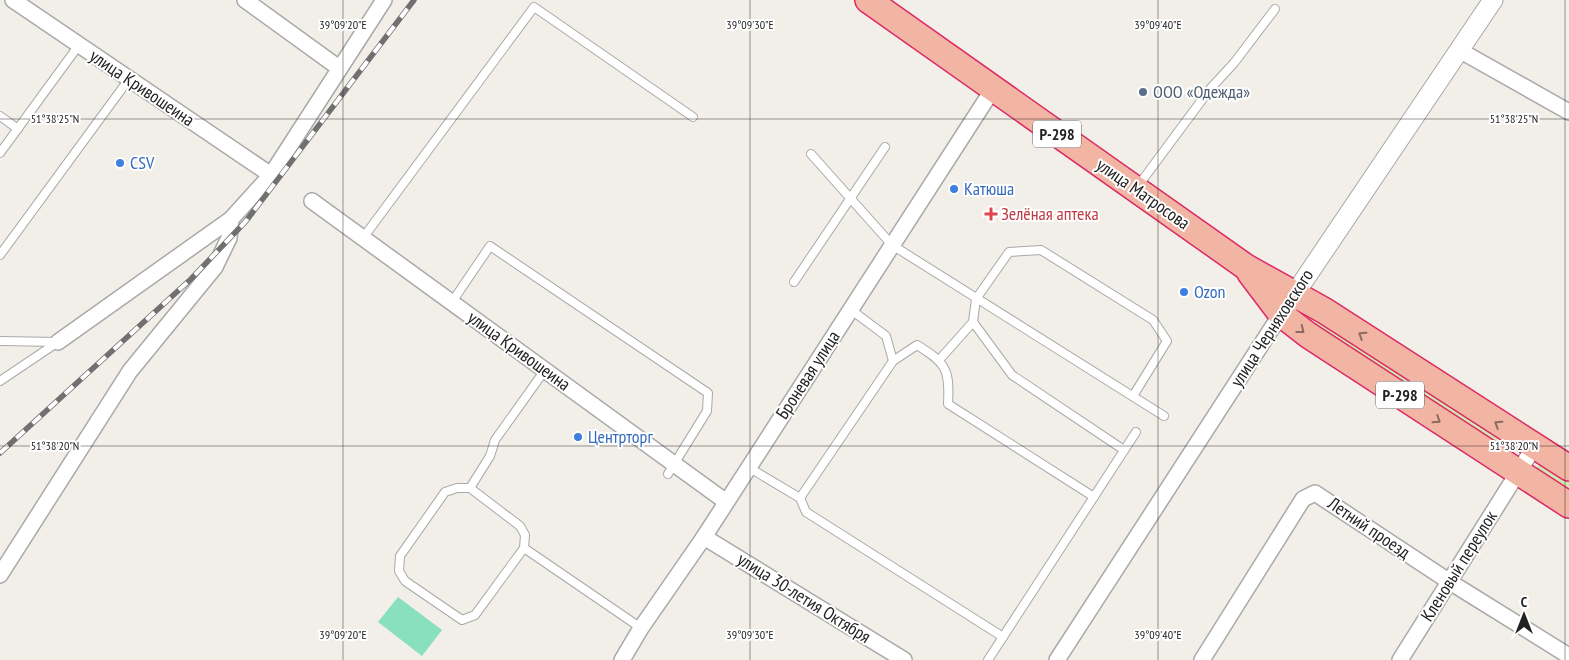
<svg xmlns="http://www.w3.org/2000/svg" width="1569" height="660" font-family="'PT Sans Narrow',sans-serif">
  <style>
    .grass { fill: #cdebb0 }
    .pitch { fill: #88e0be }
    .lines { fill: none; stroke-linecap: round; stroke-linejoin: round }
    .service-casing { stroke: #a9a9a9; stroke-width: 10 }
    .minor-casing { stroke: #a9a9a9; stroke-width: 18 }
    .tertiary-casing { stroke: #a9a9a9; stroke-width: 21 }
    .trunk-casing { stroke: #dc2a67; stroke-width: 28 }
    .service { stroke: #fff; stroke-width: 8 }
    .minor { stroke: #fff; stroke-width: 15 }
    .tertiary { stroke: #fff; stroke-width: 19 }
    .trunk { stroke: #f2b4a3; stroke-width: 25 }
    .rail-casing { stroke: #707070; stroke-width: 5.5 }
    .rail { stroke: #fff; stroke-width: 4; stroke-dasharray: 11; stroke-linecap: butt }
    .oneway { stroke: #8a6b62 }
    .ticks { fill: none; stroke: #222; stroke-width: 1; stroke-opacity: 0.45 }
    .service-dot { fill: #5c6f8a; stroke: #fff; stroke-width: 2 }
    .shop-dot { fill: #3f7fe0; stroke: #fff; stroke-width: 2 }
    .health-dot { fill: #e0444e; stroke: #fff; stroke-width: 2 }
    .labels { text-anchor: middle; stroke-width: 4; stroke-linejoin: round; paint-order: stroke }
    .shield { fill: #fff; stroke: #646464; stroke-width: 1 }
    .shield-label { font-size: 16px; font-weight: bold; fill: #222 }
    .street-label { font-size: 18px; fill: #222; stroke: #fff }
    .service-label { font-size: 18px; fill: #4e5e75; stroke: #fff; text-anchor: start }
    .shop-label { font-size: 18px; fill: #366cbe; stroke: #fff; text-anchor: start }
    .health-label { font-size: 18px; fill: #be3a42; stroke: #fff; text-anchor: start }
    .ticks-label { font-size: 12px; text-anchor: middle; fill: #222; stroke: #fff; stroke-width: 4; stroke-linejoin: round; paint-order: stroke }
  </style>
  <rect width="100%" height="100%" fill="#f2efe9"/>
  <g class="grass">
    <path d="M1320,316L1513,442L1504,454L1312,329Z"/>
    <path d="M1542,460L1569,477V495L1533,472Z"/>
  </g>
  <path class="pitch" d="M398,597L442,630L422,656L378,622Z"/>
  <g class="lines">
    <defs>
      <g id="service">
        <path d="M0,116L18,129"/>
        <path d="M0,153L79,45"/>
        <path d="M811,154L892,245L1164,416"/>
        <path d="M1138,186L1210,89L1234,63L1275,9"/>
        <path d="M363,238L534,7L693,117"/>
        <path d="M0,255L129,79"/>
        <path d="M794,282L885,147"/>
        <path d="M452,302L490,246L708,393L707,411L668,474"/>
        <path d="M0,341L58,342"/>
        <path d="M940,359L973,322"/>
        <path d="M893,361L917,345C946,363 950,369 948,404L1094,497"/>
        <path d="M0,381L58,342"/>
        <path d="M1124,450L1012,375L973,322L976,299L1009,252L1041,250L1153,320L1167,341L1133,396"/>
        <path d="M748,467L800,498L893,361L886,336L850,309"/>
        <path d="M457,488H470L520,526L525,535L524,548L475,615L462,620L405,581L399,571L400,556L445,492Z"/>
        <path d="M470,488L490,456L495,440L545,370"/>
        <path d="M800,498L806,512L1003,637"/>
        <path d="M524,548L641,628"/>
        <path d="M988,660L1136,432"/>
      </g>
      <g id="minor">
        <path d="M13,0L271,175"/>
        <path d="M245,0L339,68"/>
        <path d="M1459,50L1569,112"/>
        <path d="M312,201L725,501"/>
        <path d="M58,342L231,219L271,175L384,0"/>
        <path d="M704,537L904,660"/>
        <path d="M0,575L130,371L215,267L229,238L231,219"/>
        <path d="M622,660L641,628L704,537L993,89"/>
        <path d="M1057,660L1281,314"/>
        <path d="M1202,660L1303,499L1315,493L1450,582L1569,656"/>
        <path d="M1400,660L1534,447"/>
      </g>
      <path id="tertiary" d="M1288,304L1493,0"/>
      <g id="trunk">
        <path d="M868,0L1246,267L1325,311L1569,468"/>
        <path d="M1250,273L1281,314L1308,335L1569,505"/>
      </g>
    </defs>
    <use href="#service" class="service-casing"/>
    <use href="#minor" class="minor-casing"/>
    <use href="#tertiary" class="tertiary-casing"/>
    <use href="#trunk" class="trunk-casing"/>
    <use href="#service" class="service"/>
    <use href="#minor" class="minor"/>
    <use href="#tertiary" class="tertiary"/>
    <use href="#trunk" class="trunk"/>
    <defs>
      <path id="rail" d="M0,453L191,279L246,221L414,0"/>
    </defs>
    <use href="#rail" class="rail-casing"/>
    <use href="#rail" class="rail"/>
  </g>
  <defs><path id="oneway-chevron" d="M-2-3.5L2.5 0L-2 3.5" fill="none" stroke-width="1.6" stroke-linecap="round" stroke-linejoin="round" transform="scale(1.25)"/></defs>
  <g class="oneway">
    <use href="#oneway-chevron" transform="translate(1301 330) rotate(38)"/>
    <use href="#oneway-chevron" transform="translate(1362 335) rotate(-147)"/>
    <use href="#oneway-chevron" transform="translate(1437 420) rotate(33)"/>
    <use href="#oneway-chevron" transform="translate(1498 424) rotate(-147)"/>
  </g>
  <path class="ticks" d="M343,0V660M750,0V660M1158,0V660M1565,0V660M0,119H1569M0,446H1569"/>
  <circle class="service-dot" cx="1143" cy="92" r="5"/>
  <g class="shop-dot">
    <circle cx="120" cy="163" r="5"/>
    <circle cx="954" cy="189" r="5"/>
    <circle cx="1184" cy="292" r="5"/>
    <circle cx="578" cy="437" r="5"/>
  </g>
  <path class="health-dot" d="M988.5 206.5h5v5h5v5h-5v5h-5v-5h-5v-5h5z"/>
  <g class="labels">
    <g class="shield">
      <rect x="1033" y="120.5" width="48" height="27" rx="4"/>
      <rect x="1376" y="381.5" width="48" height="27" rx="4"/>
    </g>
    <g class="shield-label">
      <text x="1057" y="140">Р-298</text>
      <text x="1400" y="401">Р-298</text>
    </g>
    <g class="street-label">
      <text transform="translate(142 88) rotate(34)" y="6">улица Кривошеина</text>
      <text transform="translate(1143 194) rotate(35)" y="6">улица Матросова</text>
      <text transform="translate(1272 328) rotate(-57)" y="6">улица Черняховского</text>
      <text transform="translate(519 351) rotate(36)" y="6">улица Кривошеина</text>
      <text transform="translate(808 375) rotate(-57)" y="6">Броневая улица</text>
      <text transform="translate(1369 528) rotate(34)" y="6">Летний проезд</text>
      <text transform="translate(1459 566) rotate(-58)" y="6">Кленовый переулок</text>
      <text transform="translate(804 598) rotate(32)" y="6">улица 30-летия Октября</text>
    </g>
    <g class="service-label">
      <text x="1153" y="98">ООО «Одежда»</text>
    </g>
    <g class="shop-label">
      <text x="130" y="169">CSV</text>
      <text x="964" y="195">Катюша</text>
      <text x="1194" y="298">Ozon</text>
      <text x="588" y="443">Центрторг</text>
    </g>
    <g class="health-label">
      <text x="1001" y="220">Зелёная аптека</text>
    </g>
  </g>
  <g class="ticks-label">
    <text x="343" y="29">39°09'20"E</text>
    <text x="750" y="29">39°09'30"E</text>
    <text x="1158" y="29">39°09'40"E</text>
    <text x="55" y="123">51°38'25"N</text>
    <text x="1514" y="123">51°38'25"N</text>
    <text x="55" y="450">51°38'20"N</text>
    <text x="1514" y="450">51°38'20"N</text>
    <text x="343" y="639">39°09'20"E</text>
    <text x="750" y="639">39°09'30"E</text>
    <text x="1158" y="639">39°09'40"E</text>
  </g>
  <g transform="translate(1524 615)" stroke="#ffffff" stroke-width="4" paint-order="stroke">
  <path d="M0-4L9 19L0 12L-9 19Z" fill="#222222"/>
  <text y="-8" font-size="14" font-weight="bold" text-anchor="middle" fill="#222222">С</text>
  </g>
</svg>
